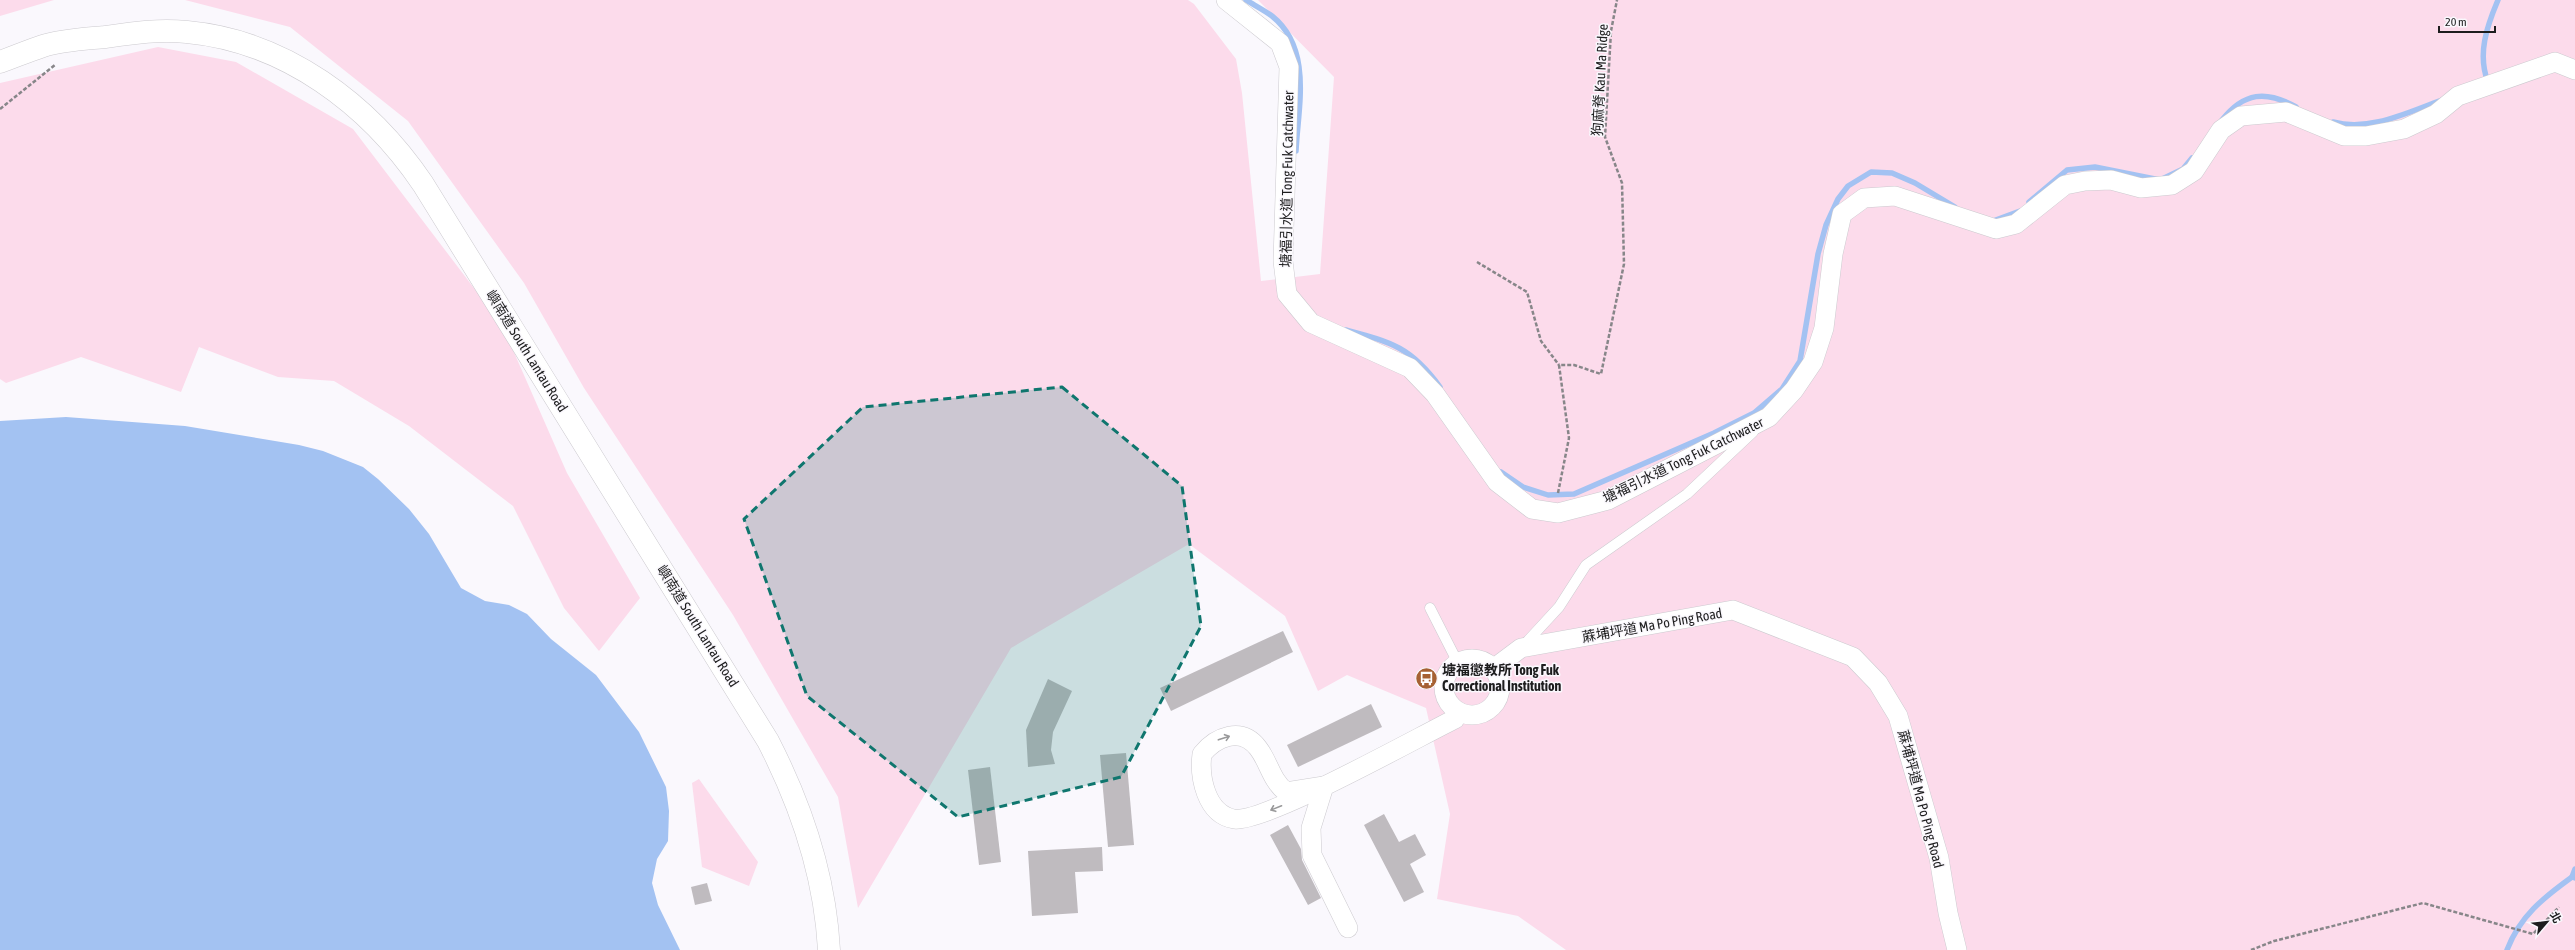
<svg xmlns="http://www.w3.org/2000/svg" width="2575" height="950" font-family="'Asap Condensed','Noto Sans TC',sans-serif">
  <style>
    .green { fill: #fcdbeb }
    .water { fill: #a3c2f2 }
    .lines { fill: none; stroke-linecap: round; stroke-linejoin: round }
    .stream { stroke: #a3c2f2; stroke-width: 5.5 }
    .building { fill: #bfbbbf }
    .service-casing { stroke: #cccacf; stroke-width: 11 }
    .minor-casing { stroke: #cccacf; stroke-width: 20 }
    .secondary-casing { stroke: #cccacf; stroke-width: 23 }
    .path { stroke: #878689; stroke-width: 2.5; stroke-dasharray: 4 2; stroke-linecap: butt }
    .service { stroke: #fff; stroke-width: 10 }
    .minor { stroke: #fff; stroke-width: 19 }
    .secondary { stroke: #fff; stroke-width: 22 }
    .oneway { stroke: #99999a }
    .marked { fill: #0f766e; fill-opacity: 0.2; stroke: #0f766e; stroke-width: 3; stroke-dasharray: 8 5; stroke-linejoin: round }
    .labels { text-anchor: middle; stroke-width: 3; stroke-linejoin: round; paint-order: stroke }
    .street-label { font-size: 14px; fill: #1d1d1e; stroke: #faf8fd }
    .poi-label { font-size: 14px; font-weight: bold; fill: #1d1d1e; stroke: #faf8fd; text-anchor: start }
  </style>
  <rect width="100%" height="100%" fill="#faf8fd"/>
  <g class="green">
    <path d="M0,0H54L0,16Z"/>
    <path d="M185,0H1188L1194,4L1236,59L1242,93L1261,281L1320,274L1334,77L1258,0H2575V950H1566L1518,916L1437,899L1450,814L1426,708L1347,675L1318,691L1285,616L1189,544L1011,648L858,908L838,797L733,615L584,388L524,283L408,121L290,27Z"/>
    <path d="M158,47L236,62L353,129L502,325L567,473L640,598L599,651L564,608L513,506L409,426L334,381L278,377L199,347L181,392L81,357L6,383L0,379V83Z"/>
    <path d="M699,779L758,862L749,886L702,867L692,783Z"/>
  </g>
  <path class="water" d="M66,417L185,426L299,445L323,451L363,467L378,479L409,509L429,534L461,588L485,601L509,605L527,614L551,639L596,675L639,732L666,787L669,811L668,841L657,859L652,883L658,905L680,950H0V421Z"/>
  <g class="lines">
    <g class="stream">
      <path d="M1246,0C1254,5 1264,10 1272,16C1313,49 1298,107 1296,151"/>
      <path d="M2488,82C2477,54 2487,26 2498,0"/>
      <path d="M2222,120C2244,92 2266,90 2296,107"/>
      <path d="M2333,122C2370,132 2408,112 2442,100"/>
      <path d="M2029,202L2067,170L2095,167L2160,180L2183,169L2192,158"/>
      <path d="M1993,221L2020,211"/>
      <path d="M1346,330C1391,342 1411,347 1440,387"/>
      <path d="M1501,472L1523,487L1548,495L1574,494L1714,433L1754,413L1782,389L1800,361L1818,254L1826,225L1838,199L1848,186L1871,172L1892,173L1915,183L1955,207"/>
      <path d="M2572,877L2575,869"/>
      <path d="M2507,950C2520,916 2543,898 2572,877L2575,878"/>
    </g>
  </g>
  <g class="building">
    <path d="M1283,631L1293,652L1171,711L1160,688Z"/>
    <path d="M1048,679L1072,691L1053,732L1051,750L1055,764L1028,767L1026,730Z"/>
    <path d="M1371,704L1382,727L1298,767L1287,745Z"/>
    <path d="M1126,753L1134,845L1108,847L1100,755Z"/>
    <path d="M990,767L1001,862L979,865L968,770Z"/>
    <path d="M1384,814L1399,842L1415,834L1426,855L1410,864L1424,892L1404,902L1364,825Z"/>
    <path d="M1288,825L1301,849L1302,860L1321,898L1308,905L1270,835Z"/>
    <path d="M1102,847L1103,871L1075,872L1078,913L1032,916L1028,851Z"/>
    <path d="M707,883L712,901L695,905L691,887Z"/>
  </g>
  <g class="lines">
    <defs>
      <g id="service">
        <path d="M1430,608L1458,663"/>
        <path d="M1524,645L1559,607L1586,565L1687,494L1753,432"/>
      </g>
      <g id="minor">
        <path d="M1226,0L1280,43L1289,67L1283,261L1287,294L1311,323L1410,368L1435,394L1497,482L1532,509L1558,513L1608,500L1769,417L1794,390L1813,362L1824,328L1833,254L1842,214L1864,198L1895,196L1996,229L2016,224L2065,185L2085,181L2111,180L2141,188L2172,185L2194,171L2221,130L2241,116L2286,112L2344,136H2366L2404,129L2436,114L2458,96L2555,62L2575,70"/>
        <circle cx="1472" cy="687" r="28"/>
        <path d="M1493,669L1521,648L1733,610L1853,657L1878,683L1898,716L1939,858L1948,913L1957,950"/>
        <path d="M1324,786L1286,792C1271,780 1269,762 1258,748C1241,726 1216,737 1202,754C1199,777 1206,814 1234,819C1263,824 1420,736 1455,719L1458,712"/>
        <path d="M1324,786L1311,828L1312,855L1348,928"/>
      </g>
      <path id="secondary" d="M0,62C14,57 28,51 43,46C62,40 85,39 105,37C133,33 159,29 187,32C285,41 369,104 423,184L768,741C802,807 825,875 829,950"/>
    </defs>
    <use href="#service" class="service-casing"/>
    <use href="#minor" class="minor-casing"/>
    <use href="#secondary" class="secondary-casing"/>
    <g class="path">
      <path d="M0,109L56,64"/>
      <path d="M1477,262L1527,292L1541,341L1559,365"/>
      <path d="M1558,493L1569,438L1559,365H1574L1601,374L1624,264L1622,183L1605,137L1611,31L1617,0"/>
      <path d="M2251,950L2274,941L2423,903L2533,934L2559,907"/>
    </g>
    <use href="#service" class="service"/>
    <use href="#minor" class="minor"/>
    <use href="#secondary" class="secondary"/>
  </g>
  <defs><path id="oneway-shaft" d="M-6 0H5M1.5-3L5.5 0L1.5 3" fill="none" stroke-width="1.6" stroke-linecap="round" stroke-linejoin="round"/></defs>
  <g class="oneway">
    <use href="#oneway-shaft" transform="translate(1224 738) rotate(-18)"/>
    <use href="#oneway-shaft" transform="translate(1276 808) rotate(158)"/>
  </g>
  <path class="marked" d="M1062,387L1182,486L1201,626L1121,777L958,817L807,696L744,519L863,407Z"/>
  <defs>
    <symbol id="bus-disc" viewBox="-11 -11 22 22"><circle r="9.5" fill="#a66133" stroke="#faf8fd"/><path d="M-5-6H5V4H4V6H2V4H-2V6H-4V4H-5ZM-3.5-4V0h7V-4ZM-3.5 1.2v1.5H-2V1.2ZM2 1.2v1.5H3.5V1.2Z" fill="#fff"/></symbol>
  </defs>
  <g fill-rule="evenodd">
    <use href="#bus-disc" x="1414" y="666" width="25" height="25"/>
  </g>
  <g class="labels">
    <g class="street-label">
      <text transform="translate(1600 80) rotate(-87)" y="5">狗麻脊 Kau Ma Ridge</text>
      <text transform="translate(1287 179) rotate(-89)" y="5">塘福引水道 Tong Fuk Catchwater</text>
      <text transform="translate(527 351) rotate(58)" y="5">嶼南道 South Lantau Road</text>
      <text transform="translate(1683 460) rotate(-26)" y="5">塘福引水道 Tong Fuk Catchwater</text>
      <text transform="translate(1652 625) rotate(-10)" y="5">蔴埔坪道 Ma Po Ping Road</text>
      <text transform="translate(698 626) rotate(58)" y="5">嶼南道 South Lantau Road</text>
      <text transform="translate(1921 799) rotate(75)" y="5">蔴埔坪道 Ma Po Ping Road</text>
    </g>
    <g class="poi-label">
      <text x="1442" y="675">塘福懲教所 Tong Fuk<tspan x="1442" dy="16">Correctional Institution</tspan></text>
    </g>
  </g>
  <g transform="translate(2547 922) rotate(62)" stroke="#faf8fd" stroke-width="3" paint-order="stroke">
  <path d="M0-3L7 15L0 10L-7 15Z" fill="#1d1d1e"/>
  <text y="-6" font-size="11" font-weight="bold" text-anchor="middle" fill="#1d1d1e">北</text>
  </g>
  <path d="M2439 26v6h56v-6" fill="none" stroke="#1d1d1e" stroke-width="2"/>
  <text x="2445" y="26" font-size="12" fill="#1d1d1e" stroke="#faf8fd" stroke-width="3" paint-order="stroke">20 m</text>
</svg>
